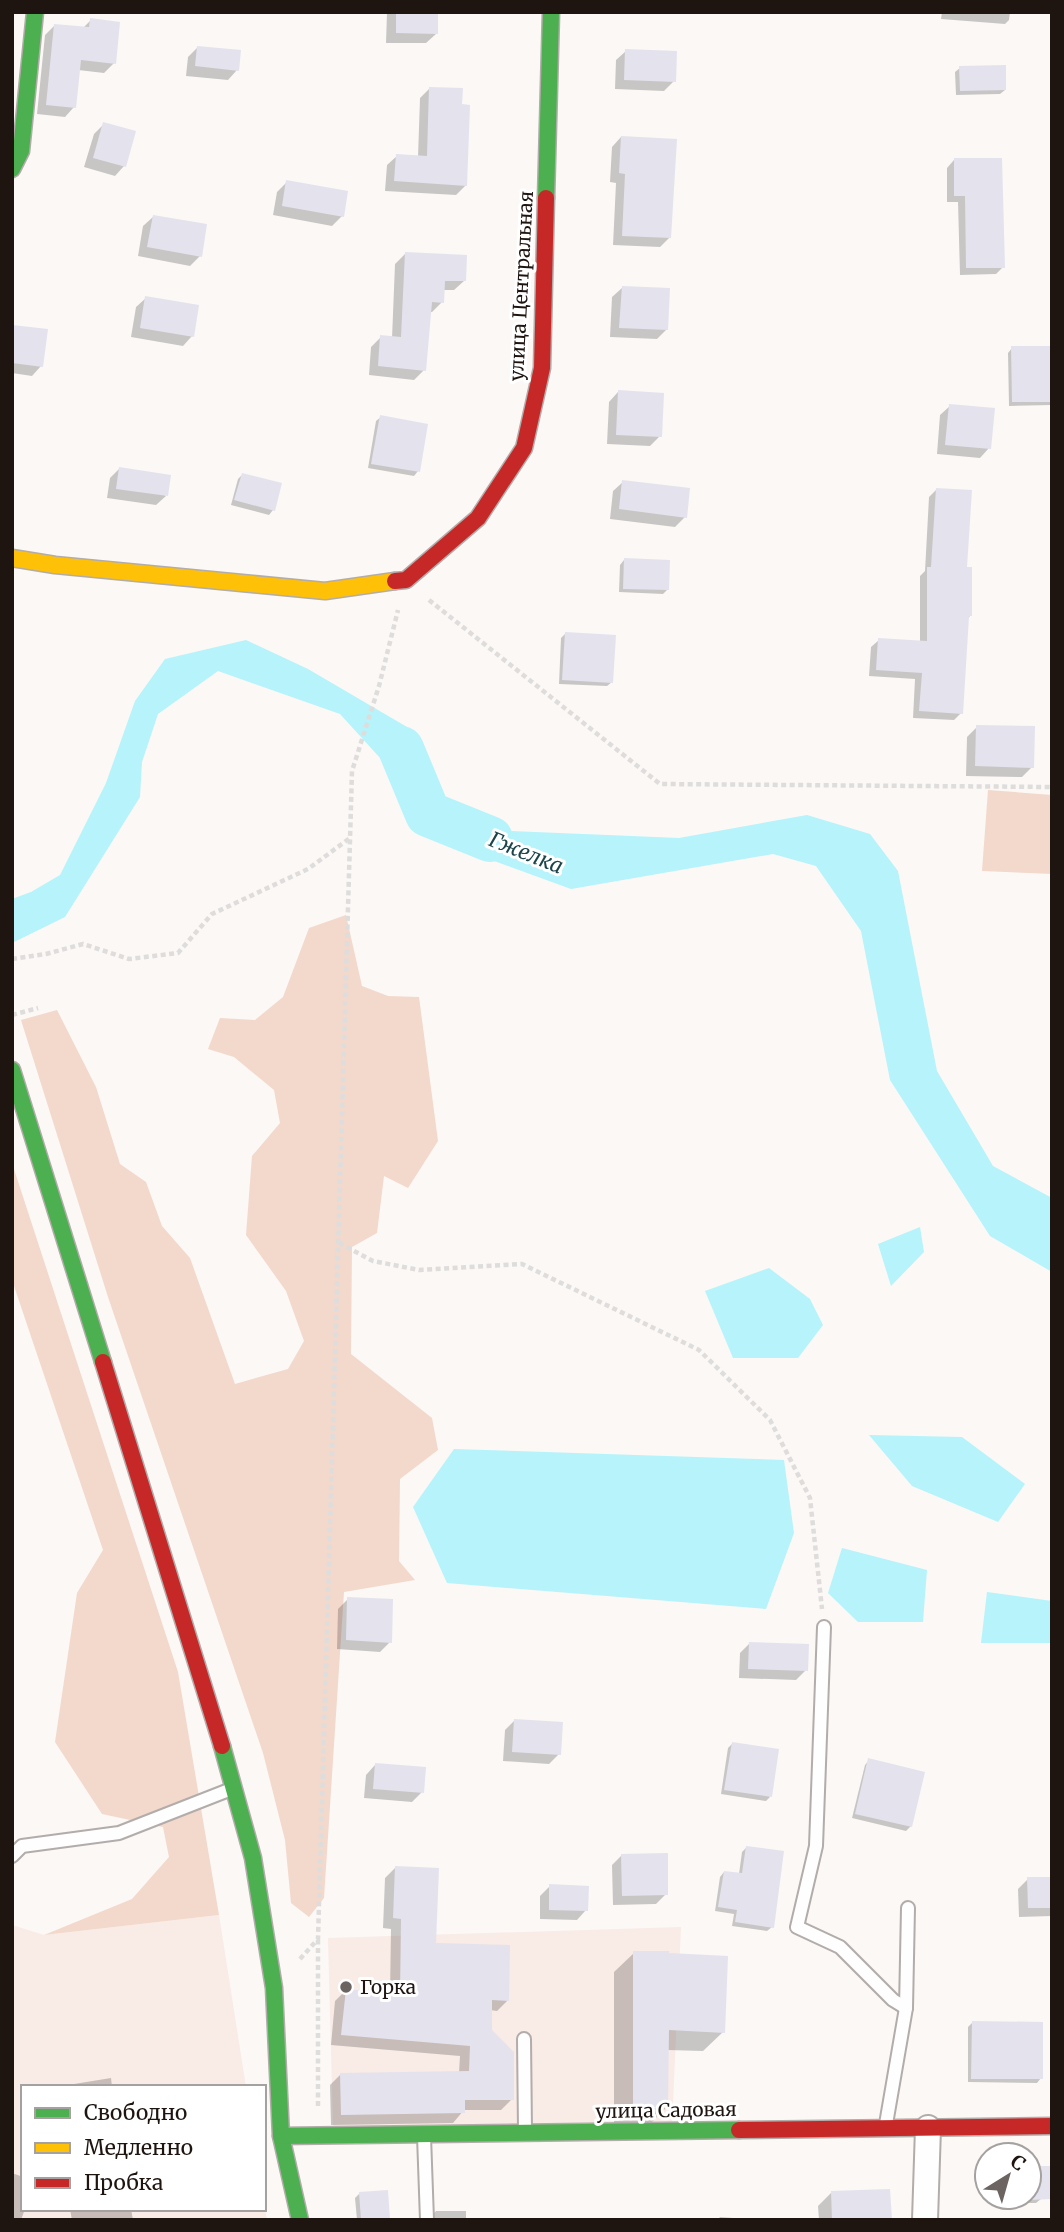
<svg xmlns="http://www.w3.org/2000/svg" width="1064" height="2232" font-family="Merriweather,serif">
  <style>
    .built { fill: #f9ebe6 }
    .green { fill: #f3d8cc }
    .water { fill: #b6f3fa }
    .shadow { fill: #0003 }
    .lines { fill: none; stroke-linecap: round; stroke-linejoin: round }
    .river { stroke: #b6f3fa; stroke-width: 46 }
    .building { fill: #e4e2ed }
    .lane-casing { stroke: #b2acaa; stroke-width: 16 }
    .street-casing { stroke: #b2acaa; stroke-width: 28 }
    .fast-casing { stroke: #b2acaa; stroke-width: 19 }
    .slow-casing { stroke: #b2acaa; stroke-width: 19 }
    .jam-casing { stroke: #b2acaa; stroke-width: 19 }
    .path { stroke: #dedddc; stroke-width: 4.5; stroke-dasharray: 5 3.5; stroke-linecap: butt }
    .lane { stroke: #fefefe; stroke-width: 12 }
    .street { stroke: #fefefe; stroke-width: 24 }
    .fast { stroke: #4caf50; stroke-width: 16 }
    .slow { stroke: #ffc107; stroke-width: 16 }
    .jam { stroke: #c62828; stroke-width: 16 }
    .poi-dot { fill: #6b6461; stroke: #fff; stroke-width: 2.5 }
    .labels { text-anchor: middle; stroke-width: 6; stroke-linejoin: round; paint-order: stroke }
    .street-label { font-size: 19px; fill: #1e1511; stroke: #fff }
    .poi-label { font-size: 19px; fill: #1e1511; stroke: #fff; text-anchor: start }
    .water-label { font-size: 21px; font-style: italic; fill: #1c454a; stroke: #fff }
  </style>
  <rect width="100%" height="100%" fill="#fbf8f6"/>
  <g class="built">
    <path d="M219,1915L246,2087H23V2209H264V2204L267,2220H12V1925L44,1935Z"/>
    <path d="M681,1927L672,2124L333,2126L328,1938Z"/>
  </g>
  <g class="green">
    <path d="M988,790L1052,795V874L982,871Z"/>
    <path d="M346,915L362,986L388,996L419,997L438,1141L408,1188L384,1176L377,1233L352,1247L351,1354L432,1418L438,1450L400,1479L399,1561L415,1580L344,1592L324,1898L309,1917L291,1903L285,1840L263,1753L108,1297L21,1020L57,1010L96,1087L120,1164L146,1182L162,1226L190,1258L235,1384L288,1369L304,1341L286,1291L246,1235L252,1156L280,1123L274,1090L234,1057L208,1049L220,1018L255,1020L283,997L309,928Z"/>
    <path d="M12,1163L178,1672L219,1915L44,1935L132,1899L169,1857L163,1827L102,1814L55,1742L77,1593L103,1550L12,1280Z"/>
  </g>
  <g class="water">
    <path d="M246,640L308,669L407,727L422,796L511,831L679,838L807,815L870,834L898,871L937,1071L993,1166L1052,1198V1272L990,1236L890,1080L861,931L816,866L773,854L571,889L464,850L340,714L218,671L158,714L142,762L140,797L65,917L12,943V899L31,892L60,875L106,783L135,701L165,659Z"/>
    <path d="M920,1227L924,1252L891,1286L878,1244Z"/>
    <path d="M769,1268L810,1299L823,1325L798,1358H733L705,1291Z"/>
    <path d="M869,1435L962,1437L1025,1484L998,1522L912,1486Z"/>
    <path d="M454,1449L784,1460L794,1533L766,1609L447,1583L413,1507Z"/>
    <path d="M842,1548L927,1570L923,1622H858L828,1593Z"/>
    <path d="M987,1592L1052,1601V1643H981Z"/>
  </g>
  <g class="shadow">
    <path d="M387,12H436V34L426,43H386Z"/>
    <path d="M942,12H1010L1009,20L1005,24L941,19Z"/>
    <path d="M91,20L114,63L104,73L78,70L74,107L65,117L37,114L45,35L55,25L83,28Z"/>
    <path d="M198,47L237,70L228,80L186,76L188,57Z"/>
    <path d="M626,51L674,81L664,91L615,89L616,60Z"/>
    <path d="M960,68L1005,90L1000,94L956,95L955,72Z"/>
    <path d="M429,89L466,185L456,195L385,191L387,165L397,156L418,157L420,98Z"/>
    <path d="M104,124L124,166L115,176L84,167L94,134Z"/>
    <path d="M621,137L670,237L660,247L613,245L616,183L610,182L612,147Z"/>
    <path d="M954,160L1003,267L996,274L960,275L958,202H947V168Z"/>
    <path d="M287,182L342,216L332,226L273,215L277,192Z"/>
    <path d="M153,217L200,256L190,266L138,256L143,226Z"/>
    <path d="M405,254L464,281L454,290H443L442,302L432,312H429L424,370L414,380L369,375L371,347L381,337L392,338L395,264Z"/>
    <path d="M622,288L667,329L657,339L610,337L612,297Z"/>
    <path d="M146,298L192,336L183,346L131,337L136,307Z"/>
    <path d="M12,326L41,366L32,376L12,373Z"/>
    <path d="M1012,348H1052V405L1009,406L1008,353Z"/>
    <path d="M618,392L660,436L650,446L607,444L609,402Z"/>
    <path d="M950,406L989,448L980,458L937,454L940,415Z"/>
    <path d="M381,417L418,471L414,476L368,468L376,421Z"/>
    <path d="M120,468L166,496L156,505L107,498L110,478Z"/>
    <path d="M242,475L273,510L269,515L231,505L238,479Z"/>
    <path d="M623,482L685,517L675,527L610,519L613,491Z"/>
    <path d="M936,490L966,569L970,616L967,619L961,713L954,720L913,718L915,679L869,676L871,647L879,640L920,643V576L925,571L929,497Z"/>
    <path d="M624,560L667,590L663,594L619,592L620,565Z"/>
    <path d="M565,634L612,682L607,686L559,684L561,638Z"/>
    <path d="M977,727L1032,767L1022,777L966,776L967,737Z"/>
    <path d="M348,1599L390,1642L380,1652L337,1649L338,1609Z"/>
    <path d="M750,1643L806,1670L796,1680L739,1678L740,1653Z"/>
    <path d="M515,1720L559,1754L549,1764L503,1761L505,1730Z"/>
    <path d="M732,1744L770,1797L766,1801L721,1794L728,1748Z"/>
    <path d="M869,1760L911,1826L906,1831L852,1818L865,1765Z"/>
    <path d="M375,1765L422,1792L412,1802L364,1798L366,1775Z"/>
    <path d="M746,1848L772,1927L767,1931L732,1926L734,1914L715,1911L720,1877L724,1872L739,1874L742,1852Z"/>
    <path d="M622,1855L666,1894L656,1904L613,1905L612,1865Z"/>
    <path d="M396,1867L434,1945L508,2000L497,2011L490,2010V2031L512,2099L501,2110H464L453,2123L331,2125L330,2085L341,2074L459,2073L460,2056L331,2045L335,2001L346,1990L390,1995L391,1929L383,1928L385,1878Z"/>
    <path d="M1052,1878V1916L1019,1917L1018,1889L1028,1879Z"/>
    <path d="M550,1886L586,1910L577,1920L540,1919V1896Z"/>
    <path d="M634,1953L723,2032L703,2051L667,2050V2107L647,2127H614V1972Z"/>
    <path d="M972,2023L1041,2078L1037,2083L968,2082V2027Z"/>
    <path d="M111,2078L112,2087H66L68,2085Z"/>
    <path d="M1029,2168L1041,2199L1036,2203H1010V2197H1029Z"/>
    <path d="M12,2173L23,2177V2209H25L21,2220H12Z"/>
    <path d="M360,2193L388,2220H357L355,2198Z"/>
    <path d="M831,2193L890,2220H819L818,2206Z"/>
    <path d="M70,2209H131L133,2220H72Z"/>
    <path d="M436,2211H466V2220H428Z"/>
    <path d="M720,2217L747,2219L746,2220H717Z"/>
  </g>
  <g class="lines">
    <path class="river" d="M401,749L428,814L490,839"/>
  </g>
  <g class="building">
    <path d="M396,12H438V34L396,33Z"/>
    <path d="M90,18L120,22L116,64L81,60L76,108L46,105L54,24L89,27Z"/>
    <path d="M197,46L241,50L239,71L195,66Z"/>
    <path d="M625,49L677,51L676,82L624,80Z"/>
    <path d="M1006,65V90L960,91L959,66Z"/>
    <path d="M429,87L463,88L462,104L470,105L467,186L394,181L396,154L427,156Z"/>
    <path d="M103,122L136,131L126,167L93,158Z"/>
    <path d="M621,136L677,139L671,238L622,236L625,174L619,173Z"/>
    <path d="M954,158H1002L1005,268H966L965,196H954Z"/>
    <path d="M286,180L348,191L344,217L282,206Z"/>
    <path d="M153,215L207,224L202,257L147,247Z"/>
    <path d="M405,252L467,255L466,281H445L444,303L432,302L426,371L378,366L380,335L401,337Z"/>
    <path d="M622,286L670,288L668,330L619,328Z"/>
    <path d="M145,296L199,305L194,337L140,328Z"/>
    <path d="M12,325L48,329L43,367L12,363Z"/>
    <path d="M1011,346H1052V402H1012Z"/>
    <path d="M618,390L664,393L662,437L616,435Z"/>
    <path d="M949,404L995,408L991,449L945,445Z"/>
    <path d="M380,415L428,424L420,472L371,464Z"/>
    <path d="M119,467L171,475L168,496L116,489Z"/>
    <path d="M242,473L282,483L275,511L234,500Z"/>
    <path d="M622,480L690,488L687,518L619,509Z"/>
    <path d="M936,488L972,490L967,567H972V616H969L963,714L919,711L922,673L876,670L878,638L927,641V567H931Z"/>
    <path d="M624,558L670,560L669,590L623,589Z"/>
    <path d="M565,632L616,635L613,683L562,680Z"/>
    <path d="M976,725L1035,726L1034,768L975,766Z"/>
    <path d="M347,1597L393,1599L392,1643L346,1640Z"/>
    <path d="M749,1642L809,1644L808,1671L748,1669Z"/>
    <path d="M514,1719L563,1722L561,1755L512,1752Z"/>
    <path d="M732,1742L779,1749L772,1797L724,1790Z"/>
    <path d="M868,1758L925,1772L912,1827L855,1814Z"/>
    <path d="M375,1763L426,1767L424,1793L373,1789Z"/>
    <path d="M746,1846L784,1851L774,1928L735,1922L737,1910L718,1907L724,1871L742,1873Z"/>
    <path d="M668,1853V1895L622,1896L621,1854Z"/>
    <path d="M395,1866L439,1868L436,1943L510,1945L509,2001L492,2000V2030L514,2052V2100H465V2113L341,2115L340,2073L469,2071L470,2046L341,2035L346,1989L400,1994L401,1919L393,1918Z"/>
    <path d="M1027,1877H1052V1908H1028Z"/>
    <path d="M549,1884L589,1886L588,1911L549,1910Z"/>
    <path d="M633,1951H669V1953L728,1956L725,2033L669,2030L668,2108H633Z"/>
    <path d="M972,2021L1043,2022V2079H971Z"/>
    <path d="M1029,2166H1052V2199L1029,2200Z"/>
    <path d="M890,2189L892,2220H832L831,2191Z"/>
    <path d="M388,2190L390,2220H361L359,2192Z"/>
  </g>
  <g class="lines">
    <defs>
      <g id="lane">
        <path d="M824,1627L816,1846L797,1927L840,1947L893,2000L906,2008"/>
        <path d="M12,1856L22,1846L119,1833L234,1788"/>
        <path d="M524,2039L525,2130"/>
        <path d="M886,2124L906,2008L908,1908"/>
        <path d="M424,2136L427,2220"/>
      </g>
      <path id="street" d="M925,2220L928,2128"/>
      <g id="fast">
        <path d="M12,169L21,151L35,12"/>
        <path d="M546,198L551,12"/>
        <path d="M12,1070L103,1362"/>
        <path d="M222,1746L253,1858L274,1988L281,2136L300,2220"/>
        <path d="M281,2136L739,2130"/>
      </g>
      <path id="slow" d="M12,558L55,565L325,591L395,581"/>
      <g id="jam">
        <path d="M395,581L406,580L478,518L524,448L542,368L546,198"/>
        <path d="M103,1362L222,1746"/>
        <path d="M739,2130L1052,2126"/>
      </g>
    </defs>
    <use href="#lane" class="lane-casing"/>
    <use href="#street" class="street-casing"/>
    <use href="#fast" class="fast-casing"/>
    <use href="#slow" class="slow-casing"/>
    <use href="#jam" class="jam-casing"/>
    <g class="path">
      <path d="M429,600L660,784L1052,787"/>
      <path d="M12,959L46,954L83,944L129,959L178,953L212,914L308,869L350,838"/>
      <path d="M12,1015L38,1008"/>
      <path d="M339,1243L373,1261L419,1270L522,1264L699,1350L770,1420L810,1498L822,1609"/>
      <path d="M300,1959L318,1939L352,771L379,686L398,610"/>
      <path d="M318,2106V1940"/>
    </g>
    <use href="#lane" class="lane"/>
    <use href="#street" class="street"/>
    <use href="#fast" class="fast"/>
    <use href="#slow" class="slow"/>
    <use href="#jam" class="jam"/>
  </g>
  <circle class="poi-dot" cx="346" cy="1987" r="7"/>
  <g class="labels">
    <g class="street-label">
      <text transform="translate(521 286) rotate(-87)" y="7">улица Центральная</text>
      <text transform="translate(666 2110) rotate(-1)" y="7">улица Садовая</text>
    </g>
    <g class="poi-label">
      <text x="360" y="1994">Горка</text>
    </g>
    <g class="water-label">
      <text transform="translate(526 853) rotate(22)" y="7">Гжелка</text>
    </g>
  </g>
  <rect width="1064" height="2232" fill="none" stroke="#1e1511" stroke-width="28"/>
  <rect x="21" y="2085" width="245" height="126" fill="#ffffff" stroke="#a5a1a0" stroke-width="2"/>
  <rect x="35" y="2108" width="35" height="10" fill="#4caf50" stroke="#a5a1a0" stroke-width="2"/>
  <text x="84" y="2120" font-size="21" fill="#1e1511">Свободно</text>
  <rect x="35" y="2143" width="35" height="10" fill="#ffc107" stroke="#a5a1a0" stroke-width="2"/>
  <text x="84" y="2155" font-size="21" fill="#1e1511">Медленно</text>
  <rect x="35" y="2178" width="35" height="10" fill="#c62828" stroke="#a5a1a0" stroke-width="2"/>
  <text x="84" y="2190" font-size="21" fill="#1e1511">Пробка</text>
  <g transform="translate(1008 2176) rotate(37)"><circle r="33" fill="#ffffff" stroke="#a5a1a0" stroke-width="2"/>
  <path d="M0-5L12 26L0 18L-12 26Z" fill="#6b6461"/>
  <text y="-10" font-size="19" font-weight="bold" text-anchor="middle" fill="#1e1511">С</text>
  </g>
</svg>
